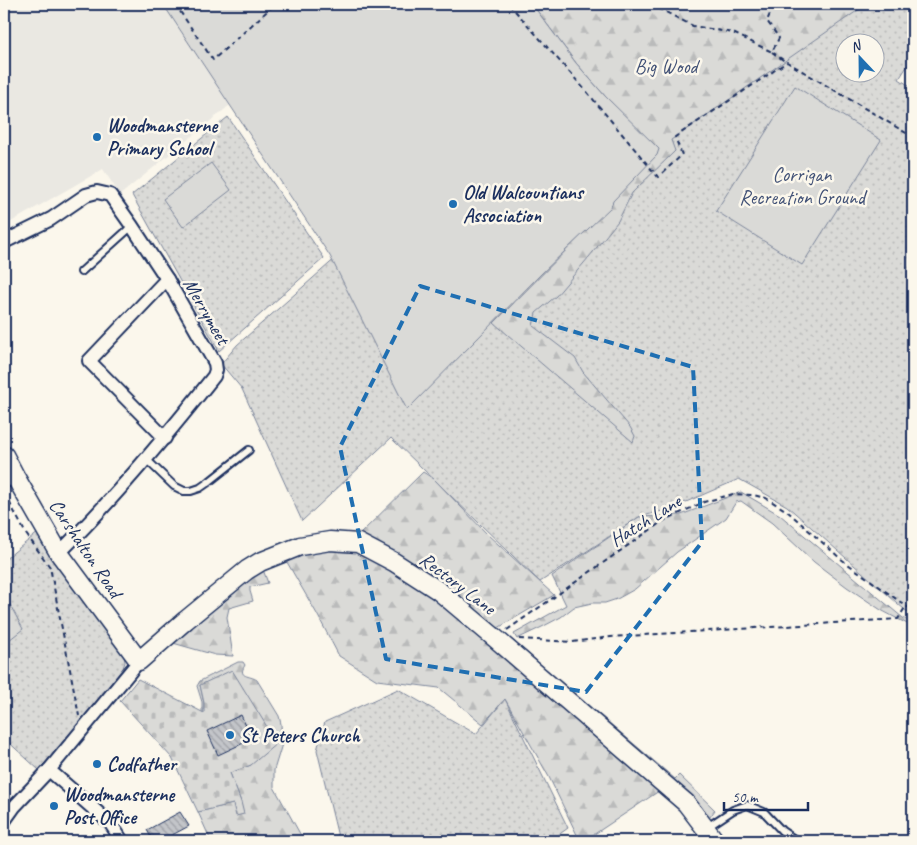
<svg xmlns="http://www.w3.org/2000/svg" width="917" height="845" font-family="Caveat,sans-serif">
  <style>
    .built { fill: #eae8e2 }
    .green { fill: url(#green-dots); stroke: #7a849a; fill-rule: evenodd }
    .forest { fill: url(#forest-firs); stroke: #7a849a }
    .cemetery { fill: url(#cemetery-stones); stroke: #7a849a }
    .pitch { fill: #dadad7; stroke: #7a849a }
    .building { fill: url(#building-back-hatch); stroke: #1b2f5e }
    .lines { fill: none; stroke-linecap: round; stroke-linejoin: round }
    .lane-casing { stroke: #1b2f5e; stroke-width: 10 }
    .street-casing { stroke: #1b2f5e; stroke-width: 16 }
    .secondary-casing { stroke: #1b2f5e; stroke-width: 21 }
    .path { stroke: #1b2f5e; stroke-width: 2; stroke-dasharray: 5 4; stroke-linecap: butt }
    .lane { stroke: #fbf7ec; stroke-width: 6 }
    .street { stroke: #fbf7ec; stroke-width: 12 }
    .secondary { stroke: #fbf7ec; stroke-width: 18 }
    .marked { fill: none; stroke: #1f6fb2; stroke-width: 4; stroke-dasharray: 10 6; stroke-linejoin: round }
    .poi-dot { fill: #1f6fb2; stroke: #fbf7ec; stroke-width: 2 }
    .labels { text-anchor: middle; stroke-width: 5; stroke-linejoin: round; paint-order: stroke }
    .park-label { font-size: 20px; fill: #415176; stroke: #fbf7ec }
    .poi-label { font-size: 20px; font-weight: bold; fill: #1b2f5e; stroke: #fbf7ec; text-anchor: start }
    .street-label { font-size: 20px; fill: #1b2f5e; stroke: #fbf7ec }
  </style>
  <defs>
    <pattern id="green-dots" width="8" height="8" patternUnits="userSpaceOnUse" patternTransform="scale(1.25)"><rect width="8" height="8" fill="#dadad7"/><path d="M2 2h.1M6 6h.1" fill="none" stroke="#babbbb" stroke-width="1.8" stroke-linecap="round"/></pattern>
    <pattern id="forest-firs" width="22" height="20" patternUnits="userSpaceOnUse" patternTransform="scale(1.25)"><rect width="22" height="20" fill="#dadad7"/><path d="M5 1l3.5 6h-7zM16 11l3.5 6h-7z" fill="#babbbb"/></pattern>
    <pattern id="cemetery-stones" width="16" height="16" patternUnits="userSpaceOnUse" patternTransform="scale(1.25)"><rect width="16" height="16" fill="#dadad7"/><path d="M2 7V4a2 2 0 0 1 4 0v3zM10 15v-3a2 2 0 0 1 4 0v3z" fill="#babbbb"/></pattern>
    <pattern id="building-back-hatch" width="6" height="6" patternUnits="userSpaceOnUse" patternTransform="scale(1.25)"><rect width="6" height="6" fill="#c3c5c9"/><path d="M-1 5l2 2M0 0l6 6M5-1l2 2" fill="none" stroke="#9ea0a6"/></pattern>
  </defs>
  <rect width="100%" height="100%" fill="#fbf7ec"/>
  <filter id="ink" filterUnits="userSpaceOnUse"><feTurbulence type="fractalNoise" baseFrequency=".02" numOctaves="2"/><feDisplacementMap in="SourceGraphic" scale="10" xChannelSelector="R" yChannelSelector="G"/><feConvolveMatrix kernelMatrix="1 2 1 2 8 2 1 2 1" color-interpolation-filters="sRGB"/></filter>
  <g filter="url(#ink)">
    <path class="built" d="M4,4H163L230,105L120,195L103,169L4,226Z"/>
    <g class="green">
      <path d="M532,4H913V57L899,79L913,88V614L905,610L787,506L739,479L670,509L639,517L540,582L391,438L302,521L242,389L221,364L237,345L346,249L659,148L576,63ZM844,42H874V72H844Z"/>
      <path d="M228,117L324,258L219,351L132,195Z"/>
      <path d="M39,532L54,557L124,656L125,662L123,668L85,716L39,770L4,738V560Z"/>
      <path d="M398,689L476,734L505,699L568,828L550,841H339L317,750L325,722Z"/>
    </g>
    <g class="forest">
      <path d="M532,4H867L671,140L675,151L632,193L618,221L589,257L556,296L536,313L533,326L575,358L583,372L630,427L635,436L633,442L494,323L602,214L605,96L576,63Z"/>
      <path d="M423,472L434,479L488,535L554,595L498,628L675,779L679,775L715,810L707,821L671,783L584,841H580L549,777L505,699L483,724L439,688L377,680L339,656L317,614L284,557L357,537Z"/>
      <path d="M741,492L780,515L903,618L913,623V627L881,610L847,587L814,562L772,523L741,501L736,502L726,518L677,552L635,589L617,599L605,603H592L574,607L561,617L542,627L517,639L514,634L566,605L552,576L639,517L681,515Z"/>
      <path d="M262,567L268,583L250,587V591L253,601L229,608L227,617L233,656L215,655L173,643L190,627Z"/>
      <path d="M4,598L8,601L23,629L4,644Z"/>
      <path d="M238,662H243L245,665C237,678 250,675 257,680L279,716L281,724L282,744L274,770V787L304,841H211L198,812L241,802L230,773L251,765L200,685L204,703V714L202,712V702L197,686L200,681Z"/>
    </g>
    <path class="cemetery" d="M232,670L277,743L251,765L230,773L241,802L244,814L236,816L233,804L198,812L172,758L120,701L138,679L204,713V703L200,685Z"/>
    <g class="pitch">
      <path d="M163,4H532L576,63L605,96L659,149L657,155L613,201L611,207L541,274L407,410L330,256Z"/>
      <path d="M795,86L881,140L802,265L716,211Z"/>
      <path d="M211,163L231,190L183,227L163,199Z"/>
    </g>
    <g class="building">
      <path d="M241,715L252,739L218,755L207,731Z"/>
      <path d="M180,812L189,826L161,841H153L147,830Z"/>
    </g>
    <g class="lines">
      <defs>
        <g id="lane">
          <path d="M81,272L132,226"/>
          <path d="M146,459L174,486L184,491H191L200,488L210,481L249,450"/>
          <path d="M4,485L15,479"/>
          <path d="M706,828L733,810L747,805L764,812L782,831L797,841"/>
        </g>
        <g id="street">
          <path d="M4,242L51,219L86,195L97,192L110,195L132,226L167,279L215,363L216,370L214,376C165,438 115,498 59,553"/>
          <path d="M165,438L89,361L167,279"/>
          <path d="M49,770L111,824L122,841"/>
          <path d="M4,821L14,807L49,770L139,661"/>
        </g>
        <path id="secondary" d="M4,455L16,478L59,553L139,661L186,620L247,570L260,562L300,546L330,541L358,543L394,562L439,591L495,638L686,803L715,841"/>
      </defs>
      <use href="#lane" class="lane-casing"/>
      <use href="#street" class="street-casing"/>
      <use href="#secondary" class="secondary-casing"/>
      <g class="path">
        <path d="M175,4L213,60L275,4"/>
        <path d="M509,4L587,92L658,177L682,155L675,137L787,62L913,137"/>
        <path d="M650,4L693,26L733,33L772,52L779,38L767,21L772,9L769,4"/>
        <path d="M772,52L786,62"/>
        <path d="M5,494L26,534L50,567L79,716"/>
        <path d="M507,630L663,521L704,502L733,494L753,495L766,498L787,511L841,559L906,606L913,610"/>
        <path d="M519,639L572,642L611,637L898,619L906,606"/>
      </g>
      <use href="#lane" class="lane"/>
      <use href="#street" class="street"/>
      <use href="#secondary" class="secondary"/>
    </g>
  </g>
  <path class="marked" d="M420,286L693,367L702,542L586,692L386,659L340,447Z"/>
  <g class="poi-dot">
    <circle cx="97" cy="137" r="5"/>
    <circle cx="453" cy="204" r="5"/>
    <circle cx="230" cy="735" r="5"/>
    <circle cx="97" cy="764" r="5"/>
    <circle cx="54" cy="806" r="5"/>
  </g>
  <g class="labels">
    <g class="park-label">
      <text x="666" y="73">Big Wood</text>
      <text x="802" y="181">Corrigan<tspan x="802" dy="23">Recreation Ground</tspan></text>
    </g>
    <g class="poi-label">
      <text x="107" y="132">Woodmansterne<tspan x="107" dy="23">Primary School</tspan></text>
      <text x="463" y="199">Old Walcountians<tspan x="463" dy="23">Association</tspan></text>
      <text x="240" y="742">St Peters Church</text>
      <text x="107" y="771">Codfather</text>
      <text x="64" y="801">Woodmansterne<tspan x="64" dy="23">Post Office</tspan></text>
    </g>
    <g class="street-label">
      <text transform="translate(207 311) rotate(60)" y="7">Merrymeet</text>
      <text transform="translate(645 520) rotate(-32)" y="7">Hatch Lane</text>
      <text transform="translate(86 548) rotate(56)" y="7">Carshalton Road</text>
      <text transform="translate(458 583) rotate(37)" y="7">Rectory Lane</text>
    </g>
  </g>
  <rect width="917" height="845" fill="none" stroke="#fbf7ec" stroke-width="20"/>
  <rect x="10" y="10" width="897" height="825" fill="none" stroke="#1b2f5e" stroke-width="2" filter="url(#ink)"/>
  <g transform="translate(860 58) rotate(338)"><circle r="24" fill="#fbf7ec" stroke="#a1a7b3"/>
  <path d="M0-4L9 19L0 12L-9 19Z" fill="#1f6fb2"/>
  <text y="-8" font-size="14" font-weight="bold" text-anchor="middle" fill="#1b2f5e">N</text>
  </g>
  <path d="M724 802v8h84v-8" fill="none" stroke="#1b2f5e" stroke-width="2.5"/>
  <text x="732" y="802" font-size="15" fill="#1b2f5e" stroke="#fbf7ec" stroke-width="4" paint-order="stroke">50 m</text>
</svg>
